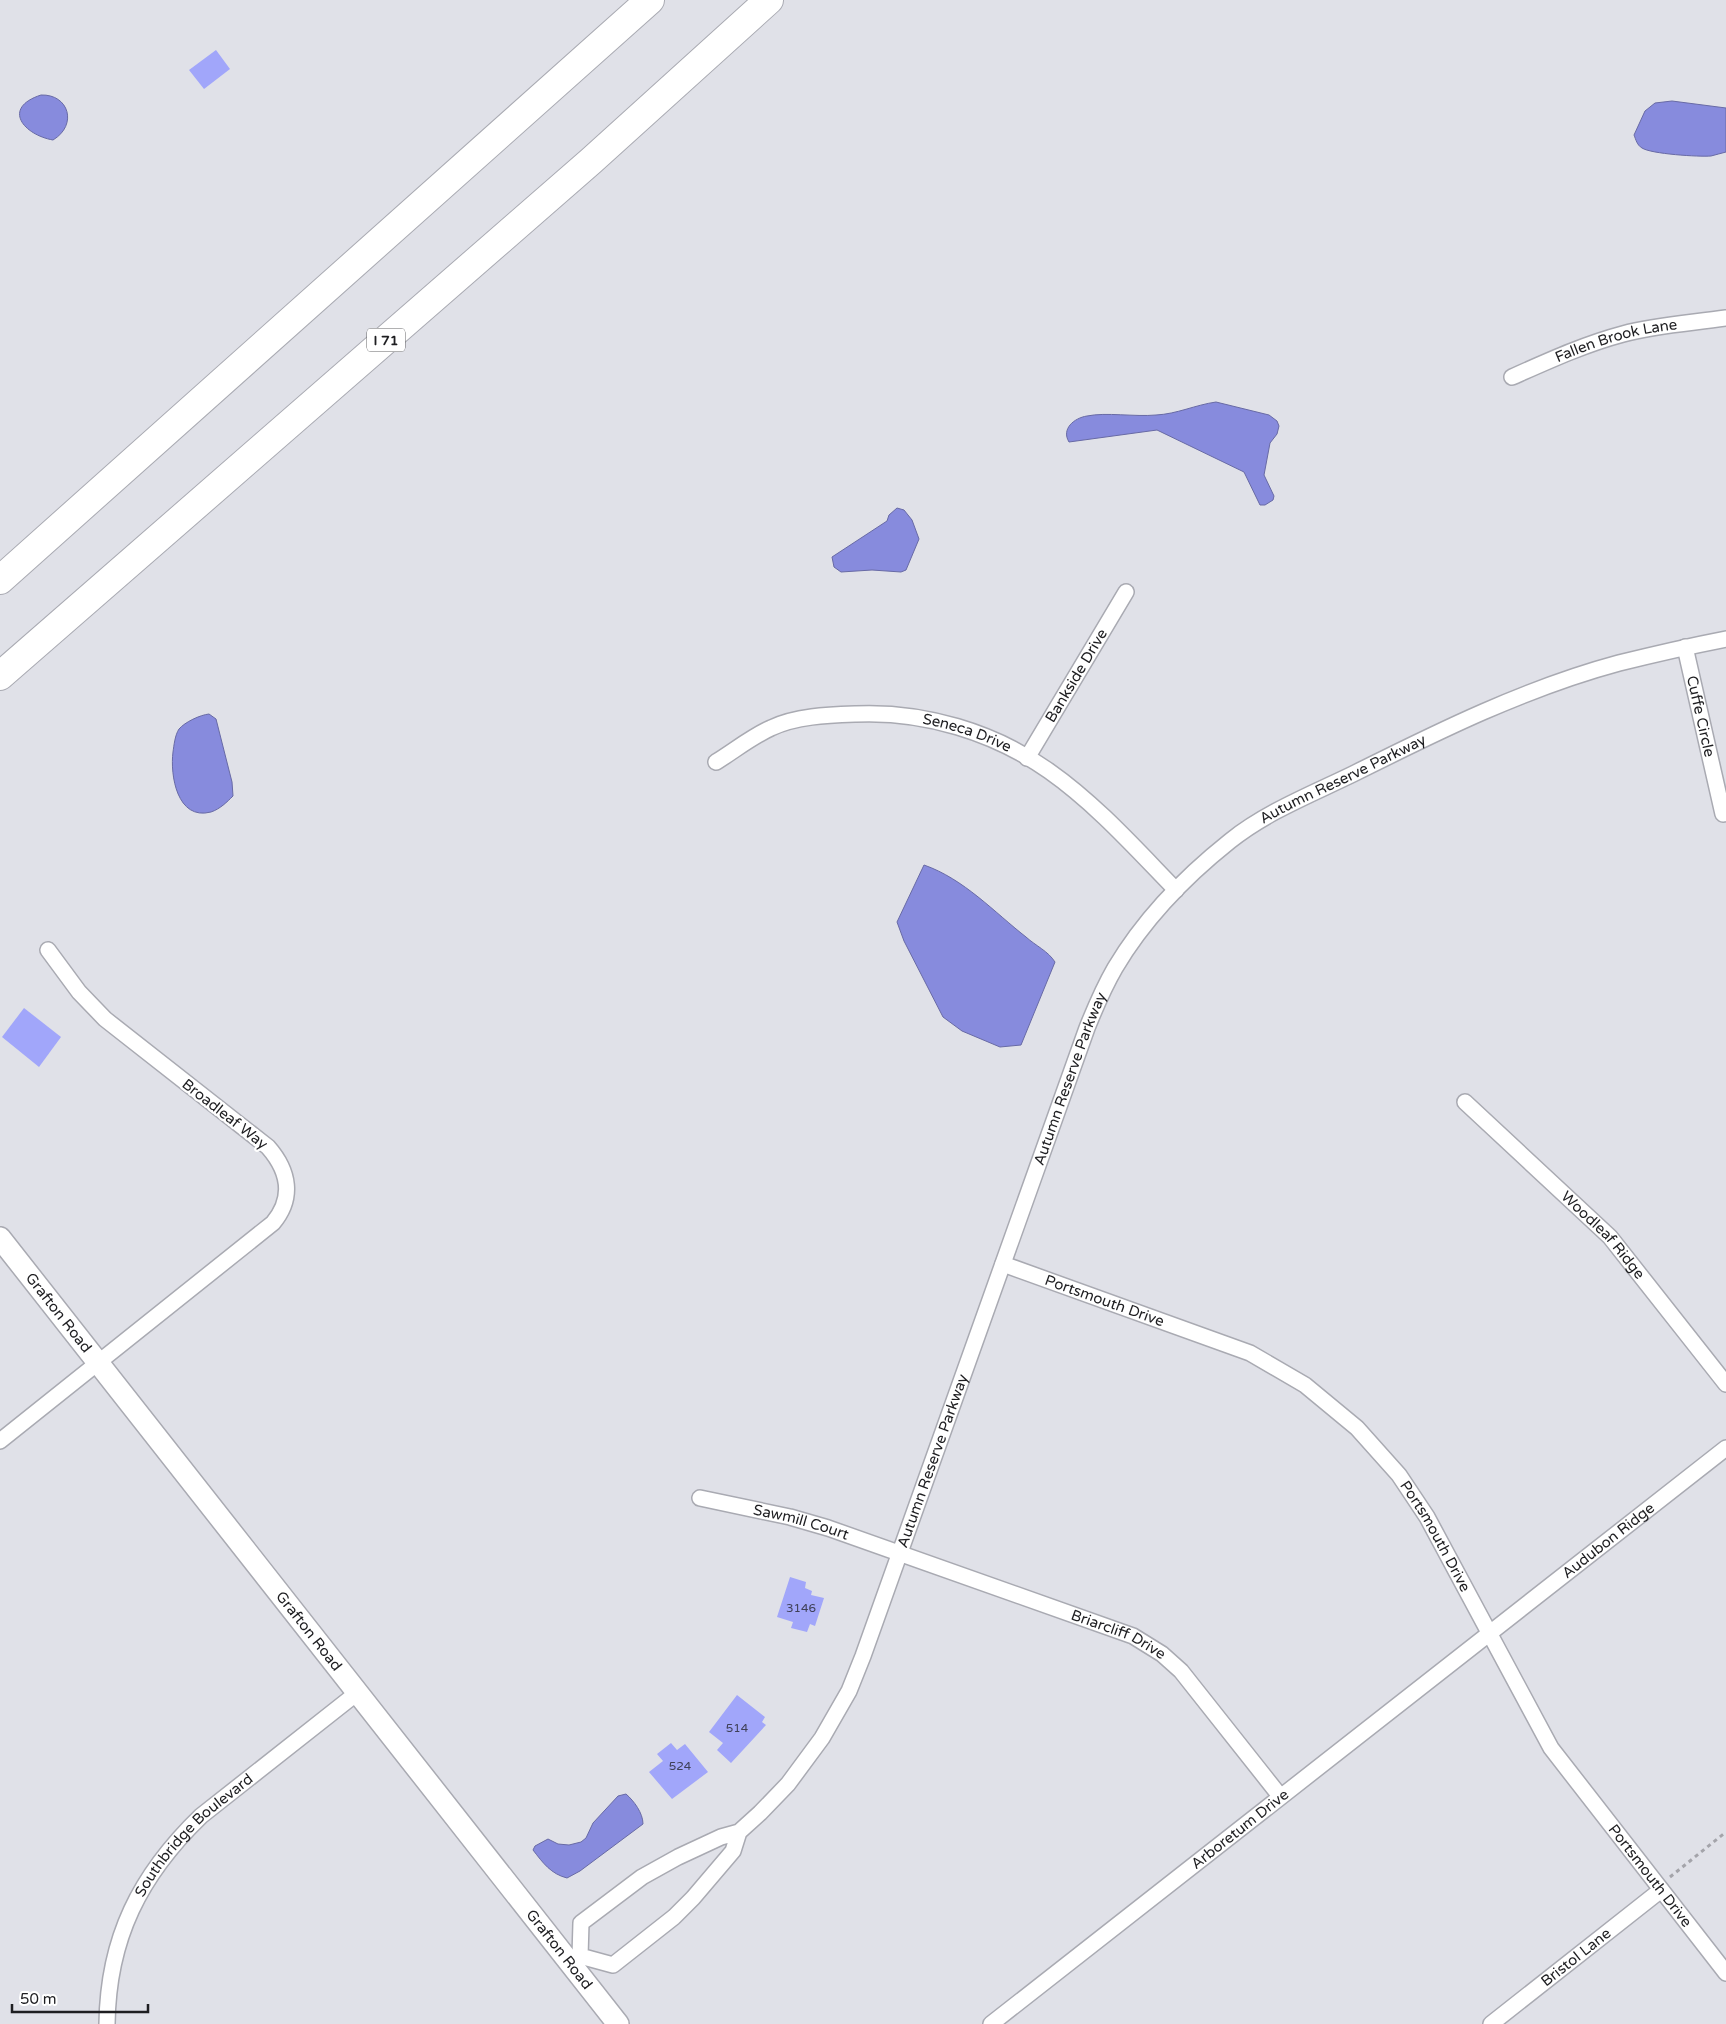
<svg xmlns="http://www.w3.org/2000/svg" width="1726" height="2024" font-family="'Varela Round',sans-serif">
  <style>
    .water { fill: #878bdd; stroke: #686aa5 }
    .building { fill: #a1a6fa }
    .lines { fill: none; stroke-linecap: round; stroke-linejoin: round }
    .street-casing { stroke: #a9aab2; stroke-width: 18 }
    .secondary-casing { stroke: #a9aab2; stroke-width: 24 }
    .highway-casing { stroke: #a9aab2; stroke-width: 30 }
    .path { stroke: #a4a4aa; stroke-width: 3; stroke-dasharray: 4 4; stroke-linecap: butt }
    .street { stroke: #fff; stroke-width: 15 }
    .secondary { stroke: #fff; stroke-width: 21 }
    .highway { stroke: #fff; stroke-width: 28 }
    .labels { text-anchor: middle; stroke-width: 4.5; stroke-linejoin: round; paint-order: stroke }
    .number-label { font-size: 12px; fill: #3f4057 }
    .shield { fill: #fff; stroke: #626264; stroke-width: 1 }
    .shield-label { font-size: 14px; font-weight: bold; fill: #1e1e21 }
    .street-label { font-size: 15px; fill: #1e1e21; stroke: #fff }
  </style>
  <rect width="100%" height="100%" fill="#e0e1e8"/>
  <g class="water">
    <path d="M41,95C69,94 78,125 53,140C24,135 1,108 41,95Z"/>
    <path d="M1672,101L1726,108V152C1721,153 1716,155 1711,156C1699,157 1651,154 1642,148C1637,145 1636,140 1634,135L1645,111L1655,103Z"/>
    <path d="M1216,402L1269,415L1277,421L1279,426L1277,434L1270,443L1264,475L1274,496L1273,500L1265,505H1260L1244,472L1157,430L1069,442C1061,429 1074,418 1087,416C1106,412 1135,417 1156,415C1177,414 1195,405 1216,402Z"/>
    <path d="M897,508L904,510L912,520L919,539L906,570L901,572L872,570L841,572L834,567L832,557L887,521L889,515Z"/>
    <path d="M209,714L216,719L232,782L233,796C227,802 220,809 211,812C177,821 170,775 173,752C174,745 175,735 179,729C185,722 200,715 209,714Z"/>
    <path d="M924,865C964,879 994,912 1026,937C1036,946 1048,951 1055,962L1021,1045L1000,1047L962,1031L943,1017L904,941L897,922Z"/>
    <path d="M626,1794C634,1801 643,1813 643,1824L580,1871L567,1878C551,1874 543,1863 533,1850L535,1846L548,1839L558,1844L569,1845L581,1842L586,1838L593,1823L618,1796Z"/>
  </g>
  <g class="building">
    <path d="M216,50L230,69L204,89L189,70Z"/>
    <path d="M24,1008L61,1037L39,1067L2,1037Z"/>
    <path d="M790,1577L806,1582L805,1588L812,1591L811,1595L824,1598L815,1626L810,1624L807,1632L791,1628L793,1622L777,1617Z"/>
    <path d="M737,1695L765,1717L762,1722L766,1725L731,1763L717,1750L723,1743L709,1732Z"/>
    <path d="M671,1743L677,1750L685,1744L708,1772L672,1799L649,1772L663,1761L657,1754Z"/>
  </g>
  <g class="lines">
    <defs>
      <g id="street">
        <path id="s1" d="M1512,377C1548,361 1585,344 1623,334C1656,325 1692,323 1726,318"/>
        <path id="s2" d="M1685,647L1723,814"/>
        <path id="s3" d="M1027,758L1126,592"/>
        <path id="s4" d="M716,762C734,751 751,737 771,728C796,716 828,715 856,714C924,711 994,732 1049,771C1096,804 1136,849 1176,890"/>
        <path id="s5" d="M1465,1102L1610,1237L1726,1384"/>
        <path id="s6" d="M1003,1264L1250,1353L1305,1385L1357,1428L1399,1475L1427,1517L1551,1748L1726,1973"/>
        <path d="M0,1441L273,1223C294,1198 289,1171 268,1147L105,1019L79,992L48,950"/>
        <path id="s7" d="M700,1498L790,1517L828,1528L1133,1636L1162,1654L1181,1671L1280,1796"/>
        <path id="s8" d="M739,1832L733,1851L693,1898L674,1917L613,1965L580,1956L581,1923L642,1877L678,1857L721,1837L739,1832L760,1813L788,1784L822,1738L849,1691L863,1656L1087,1028C1095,1008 1104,987 1115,968C1144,919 1186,876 1230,841C1266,812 1312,794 1353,774C1439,731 1526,688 1619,663C1655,654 1690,646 1726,639"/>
        <path id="s9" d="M107,2024C108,1938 140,1875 201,1816L357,1693"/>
        <path id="s10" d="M991,2024L1726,1448"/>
        <path id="s11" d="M1491,2024L1661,1890"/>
      </g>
      <g id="secondary">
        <path id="s12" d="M0,1238L618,2024"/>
      </g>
      <g id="highway">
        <path d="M0,580L650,0"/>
        <path d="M0,676L591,161L769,0"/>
      </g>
    </defs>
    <use href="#street" class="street-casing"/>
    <use href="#secondary" class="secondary-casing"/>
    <use href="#highway" class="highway-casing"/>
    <path class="path" d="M1670,1877L1726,1832"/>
    <use href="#street" class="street"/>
    <use href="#secondary" class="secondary"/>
    <use href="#highway" class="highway"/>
  </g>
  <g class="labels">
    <g class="number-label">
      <text x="801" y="1612">3146</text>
      <text x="737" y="1732">514</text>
      <text x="680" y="1770">524</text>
    </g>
    <rect class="shield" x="367" y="328.5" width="38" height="23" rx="4"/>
    <g class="shield-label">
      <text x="386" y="345">I 71</text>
    </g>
    <g class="street-label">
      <text dy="5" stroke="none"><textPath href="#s1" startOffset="111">Fallen Brook Lane</textPath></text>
      <text dy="5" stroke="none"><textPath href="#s3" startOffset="96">Bankside Drive</textPath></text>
      <text dy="5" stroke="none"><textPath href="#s2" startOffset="71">Cuffe Circle</textPath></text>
      <text dy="5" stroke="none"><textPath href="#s4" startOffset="265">Seneca Drive</textPath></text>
      <text dy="5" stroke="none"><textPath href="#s8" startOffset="1689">Autumn Reserve Parkway</textPath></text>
      <text dy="5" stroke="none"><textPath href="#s8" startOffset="1268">Autumn Reserve Parkway</textPath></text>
      <text transform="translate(225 1114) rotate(38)" y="5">Broadleaf Way</text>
      <text dy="5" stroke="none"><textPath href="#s5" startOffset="192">Woodleaf Ridge</textPath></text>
      <text dy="5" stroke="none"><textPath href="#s6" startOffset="108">Portsmouth Drive</textPath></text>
      <text dy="5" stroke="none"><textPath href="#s12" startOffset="95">Grafton Road</textPath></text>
      <text dy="5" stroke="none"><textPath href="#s8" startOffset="862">Autumn Reserve Parkway</textPath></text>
      <text dy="5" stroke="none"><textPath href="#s7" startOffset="104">Sawmill Court</textPath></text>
      <text dy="5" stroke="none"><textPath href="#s6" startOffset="528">Portsmouth Drive</textPath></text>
      <text dy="5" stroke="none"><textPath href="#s10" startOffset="784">Audubon Ridge</textPath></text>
      <text dy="5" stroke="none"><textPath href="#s12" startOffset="500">Grafton Road</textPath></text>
      <text dy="5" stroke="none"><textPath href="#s7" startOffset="441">Briarcliff Drive</textPath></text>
      <text dy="5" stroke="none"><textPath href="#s10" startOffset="316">Arboretum Drive</textPath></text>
      <text dy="5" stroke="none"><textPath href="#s9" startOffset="216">Southbridge Boulevard</textPath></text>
      <text dy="5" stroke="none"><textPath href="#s6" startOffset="931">Portsmouth Drive</textPath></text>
      <text dy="5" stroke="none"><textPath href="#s12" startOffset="905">Grafton Road</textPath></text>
      <text dy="5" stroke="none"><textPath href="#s11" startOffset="108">Bristol Lane</textPath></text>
    </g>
  </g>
  <path d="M12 2004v8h136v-8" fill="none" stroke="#1e1e21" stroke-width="2.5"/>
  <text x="20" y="2004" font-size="15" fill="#1e1e21" stroke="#ffffff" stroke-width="4" paint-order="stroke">50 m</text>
</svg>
